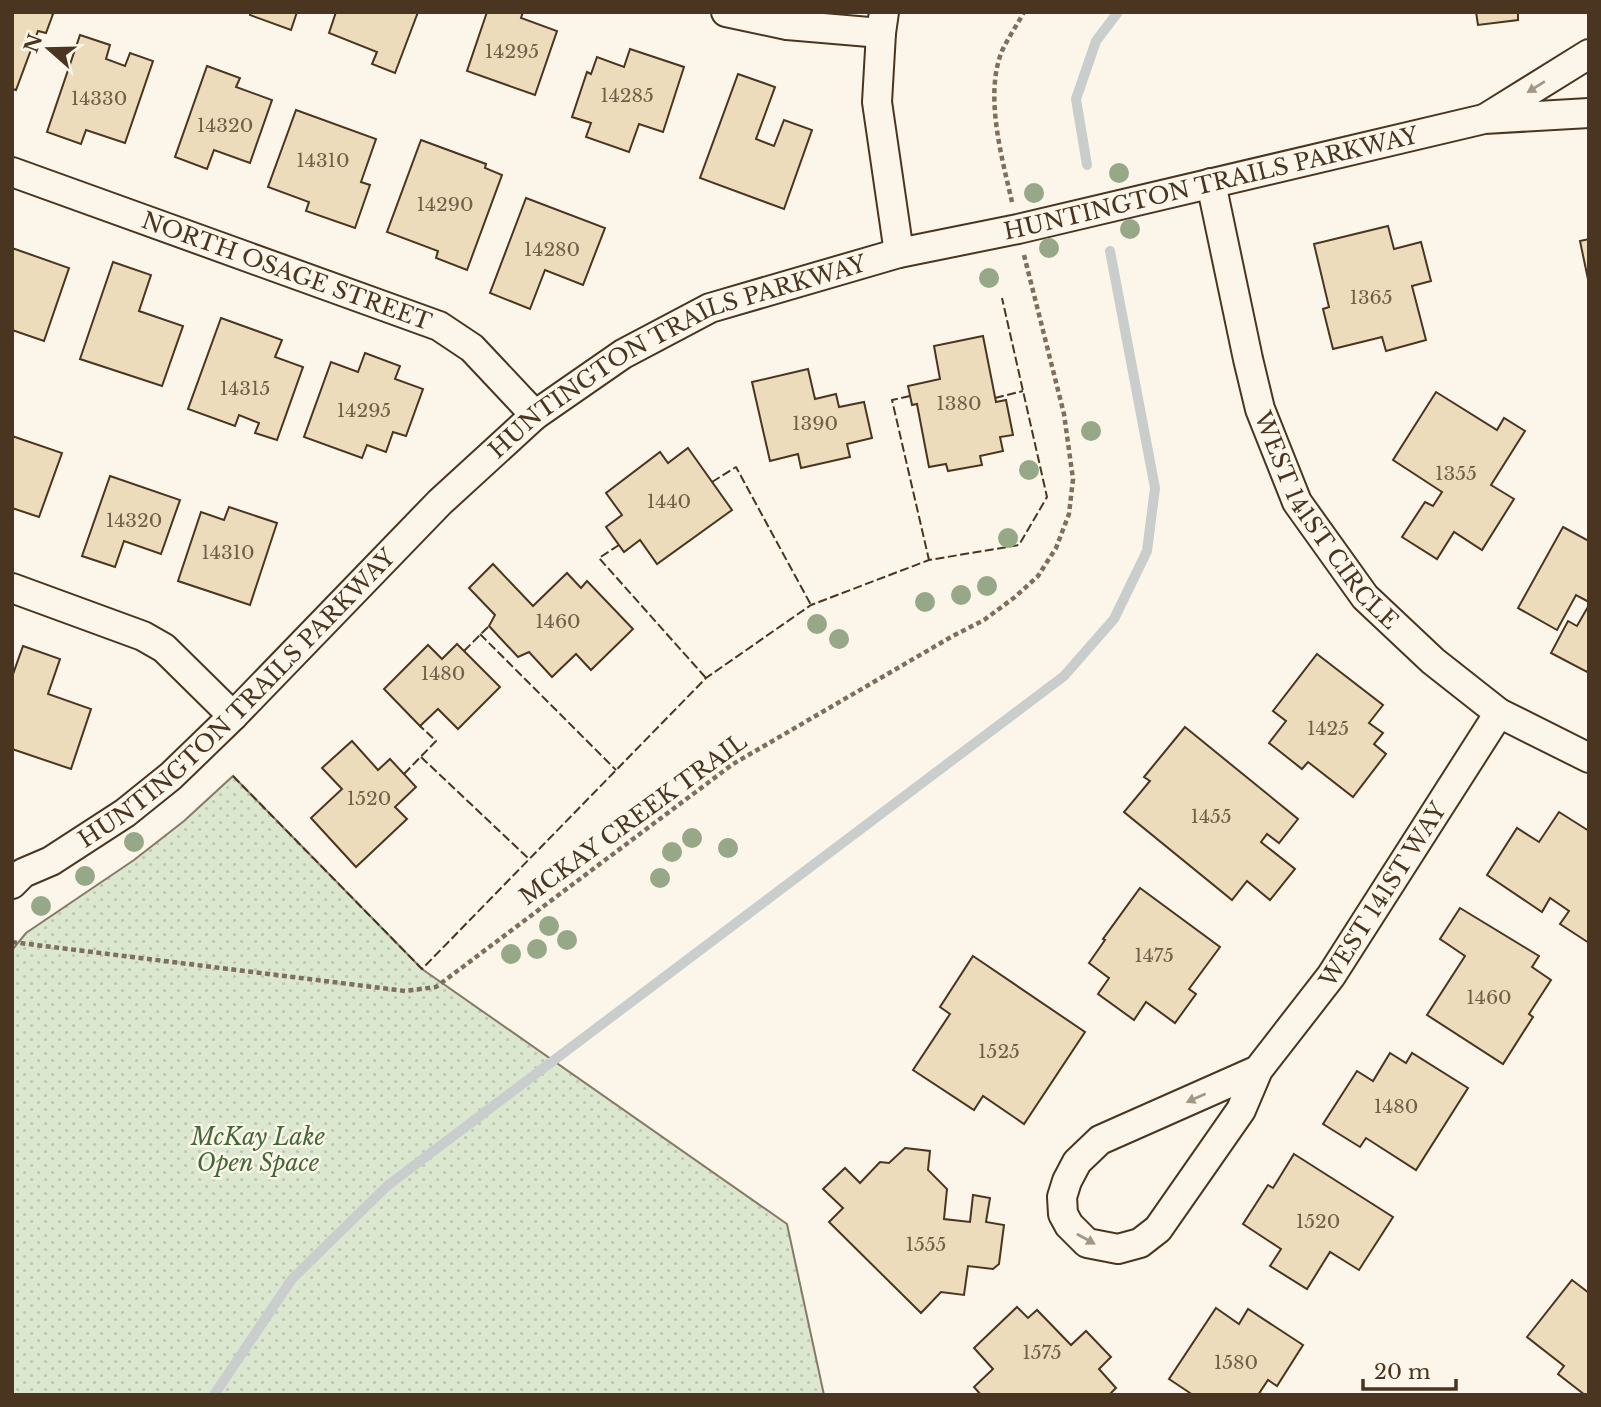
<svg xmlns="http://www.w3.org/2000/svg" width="1601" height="1407" font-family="'Libre Baskerville',serif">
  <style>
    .grass { fill: url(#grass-dots); stroke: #887966; stroke-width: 2 }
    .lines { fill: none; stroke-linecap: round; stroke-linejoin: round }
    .stream { stroke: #c9cecd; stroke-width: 10 }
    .building { fill: #ecdcbc; stroke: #4a3520; stroke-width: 2 }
    .minor-casing { stroke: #4a3520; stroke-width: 32 }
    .path { stroke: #7f6f5c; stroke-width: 4.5; stroke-dasharray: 5 3.5; stroke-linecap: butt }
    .minor { stroke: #fbf6e9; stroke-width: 28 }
    .fence { stroke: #4a3520; stroke-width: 2; stroke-dasharray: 9 3.5; stroke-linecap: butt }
    .tree { fill: #96a887 }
    .oneway { fill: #a29684 }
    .labels { text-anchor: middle; stroke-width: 5; stroke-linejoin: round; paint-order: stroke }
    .number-label { font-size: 19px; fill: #725f47 }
    .street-label { font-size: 23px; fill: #4a3520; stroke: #fbf6e9 }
    .park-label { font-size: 23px; font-style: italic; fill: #436837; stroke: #fbf6e9 }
  </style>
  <defs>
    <pattern id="grass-dots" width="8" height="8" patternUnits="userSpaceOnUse" patternTransform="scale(1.75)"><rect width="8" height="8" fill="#dce7d0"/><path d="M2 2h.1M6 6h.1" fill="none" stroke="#bec7b2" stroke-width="1.8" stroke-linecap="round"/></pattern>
  </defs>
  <rect width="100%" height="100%" fill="#fbf6e9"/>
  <path class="grass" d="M233,776L422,969L787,1224L824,1395H12V950L26,933L134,860L184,821Z"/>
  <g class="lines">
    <g class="stream">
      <path d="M1087,165L1076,99L1096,41L1118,12"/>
      <path d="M214,1395L292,1279L387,1186L1064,676L1114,619L1147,551L1155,488L1110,251"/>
    </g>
  </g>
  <g class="building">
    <path d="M12,12H49L53,14L46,33L38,31L16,90L12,89Z"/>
    <path d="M251,12H297L291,30L250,15Z"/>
    <path d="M336,12H418L395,73L372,64L377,52L329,33Z"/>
    <path d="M487,12H523L521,18L557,31L535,95L467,71Z"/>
    <path d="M1476,12H1518V20L1478,25Z"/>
    <path d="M80,35L110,45L106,59L125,66L130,53L153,61L125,143L86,130L81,144L47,132Z"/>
    <path d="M630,49L684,67L663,132L639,124L629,152L586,137L591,123L572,117L587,72L591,74L597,57L624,67Z"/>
    <path d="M207,66L240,78L236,87L272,100L250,163L214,150L207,169L175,157Z"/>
    <path d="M738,74L775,87L756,139L774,146L784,120L812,130L784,209L700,178Z"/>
    <path d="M296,110L376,139L361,182L370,185L355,228L306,211L309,202L268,187Z"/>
    <path d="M421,140L486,164L485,168L502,175L467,270L436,258L438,251L387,232Z"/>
    <path d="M526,198L605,228L583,285L545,270L530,309L490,293Z"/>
    <path d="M1388,226L1394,249L1421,242L1431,281L1412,286L1426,340L1386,351L1382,337L1333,349L1323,309L1329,307L1314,244Z"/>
    <path d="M1589,239V284L1580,241Z"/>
    <path d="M12,248L69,268L44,341L12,330Z"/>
    <path d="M113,262L151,275L139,311L183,326L162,386L80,359Z"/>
    <path d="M221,318L282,340L275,357L303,367L277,440L255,433L259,423L239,415L235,426L188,409Z"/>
    <path d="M983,336L996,402L1006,400L1013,435L1000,437L1003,451L980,456L982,465L948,471L946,464L929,467L917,404L912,405L908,386L940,379L934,346Z"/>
    <path d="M365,353L400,366L395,379L423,389L406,436L393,432L386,452L367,445L362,458L304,437L331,362L358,372Z"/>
    <path d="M808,369L815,399L836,394L839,407L864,402L872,438L847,444L850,457L801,468L798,454L770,461L752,382Z"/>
    <path d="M1436,392L1497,430L1504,418L1525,431L1491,485L1514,499L1482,550L1454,532L1437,559L1402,537L1425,502L1433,506L1442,492L1393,460Z"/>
    <path d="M12,436L62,453L39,517L12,508Z"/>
    <path d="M688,448L732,510L657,564L640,540L624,552L606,527L622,515L606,493L660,452L668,463Z"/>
    <path d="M110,476L180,500L161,554L124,541L115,567L82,556Z"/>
    <path d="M229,507L277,523L250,605L178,581L201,512L224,520Z"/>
    <path d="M1563,527L1589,541V602L1576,595L1557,630L1518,608Z"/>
    <path d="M493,564L533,606L567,573L581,588L587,581L633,629L591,670L576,654L552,677L529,652L518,657L489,626L495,615L469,588Z"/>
    <path d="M1589,605V668L1587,672L1551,653L1568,621L1577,626Z"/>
    <path d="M457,644L500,687L458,729L438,709L420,726L384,689L428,645L442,659Z"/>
    <path d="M23,646L60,659L48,694L91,709L71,769L12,749V677Z"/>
    <path d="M1317,654L1383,705L1369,723L1383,733L1374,744L1386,754L1353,797L1308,762L1302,769L1269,743L1286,721L1273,711Z"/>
    <path d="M1185,727L1298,819L1279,843L1267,834L1261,842L1295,869L1270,900L1247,881L1232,900L1124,812L1150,781L1144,777Z"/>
    <path d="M352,741L378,770L390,759L416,787L395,807L407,819L356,867L311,818L342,789L322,768Z"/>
    <path d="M1559,812L1589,831V943L1560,924L1569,911L1550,898L1542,912L1487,875L1517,828L1539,842Z"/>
    <path d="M1140,888L1220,947L1189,989L1196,994L1175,1023L1146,1002L1134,1020L1098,994L1109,978L1089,963L1105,940L1103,939Z"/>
    <path d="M1460,908L1539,956L1532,967L1551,980L1529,1014L1533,1017L1503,1064L1427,1015L1465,956L1440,939Z"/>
    <path d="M973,956L1085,1032L1024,1124L983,1096L974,1110L913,1070L950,1014L940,1007Z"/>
    <path d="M1390,1053L1406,1063L1412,1053L1468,1088L1416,1170L1366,1138L1360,1147L1323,1124L1357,1071L1373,1081Z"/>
    <path d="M905,1148L930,1151L928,1170L947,1189L944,1219L970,1222L973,1195L990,1198L986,1222L1004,1225L999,1264L993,1269L968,1266L964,1295L941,1292L921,1313L829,1222L843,1208L823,1189L845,1168L860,1183L880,1162L889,1163Z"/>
    <path d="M1294,1154L1393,1217L1359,1270L1330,1252L1307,1289L1270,1266L1281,1249L1243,1224L1268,1185L1273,1188Z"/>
    <path d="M1572,1280L1589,1293V1395H1585L1558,1374L1564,1366L1527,1337Z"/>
    <path d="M1017,1307L1028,1318L1037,1310L1071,1345L1086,1331L1111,1357L1099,1369L1116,1388L1109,1395H981L974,1387L993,1369L974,1348Z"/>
    <path d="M1216,1308L1239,1324L1248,1309L1303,1345L1277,1386L1268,1380L1258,1395H1189L1190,1393L1169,1379Z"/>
  </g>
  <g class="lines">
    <defs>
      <g id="minor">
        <path d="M726,12L787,25L881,33"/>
        <path d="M884,12L881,33L877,102L899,253"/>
        <path d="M1486,118L1589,54"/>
        <path id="s1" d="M12,172L439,326L472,348L535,415"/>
        <path id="s2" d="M1211,183L1248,359L1260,409L1297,502L1365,597L1433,661L1499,713L1589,758"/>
        <path d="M12,588L143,636L164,648L233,716"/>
        <path id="s3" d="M12,884L23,873L51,861L125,813L171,776L233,716L440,502L535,415L623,354L710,308L899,253L1018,229L1484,119L1589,113"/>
        <path id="s4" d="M1258,1070L1100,1140L1077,1162L1067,1181L1062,1197L1063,1214L1069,1225L1087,1243L1118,1249L1140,1243L1158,1229L1241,1110L1258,1070L1331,976L1499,713"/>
      </g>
    </defs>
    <use href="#minor" class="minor-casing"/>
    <g class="path">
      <path d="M1012,202C1002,158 984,95 1002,51C1008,38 1017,25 1024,12"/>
      <path d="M12,942L405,991L436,987L733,764L951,637L984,620L1015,597L1038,576L1056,548L1069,514L1073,479L1064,414L1024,255"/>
    </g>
    <use href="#minor" class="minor"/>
    <g class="fence">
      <path d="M910,396L892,400L929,560"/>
      <path d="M995,398L1023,391"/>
      <path d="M712,482L736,467L811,605"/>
      <path d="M619,545L599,558L706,678"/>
      <path d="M480,634L616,770"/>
      <path d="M464,651L489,626"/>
      <path d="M421,757L529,859"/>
      <path d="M404,774L436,741L420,726"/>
      <path d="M233,776L422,969L706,678L811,605L929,560L1019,545L1047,497L1002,298"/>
    </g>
  </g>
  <g class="tree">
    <circle cx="1119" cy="173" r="10"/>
    <circle cx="1034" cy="193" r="10"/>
    <circle cx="1130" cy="229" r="10"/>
    <circle cx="1049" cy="248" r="10"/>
    <circle cx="989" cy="278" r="10"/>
    <circle cx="1091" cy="431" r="10"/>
    <circle cx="1029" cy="470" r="10"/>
    <circle cx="1008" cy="538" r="10"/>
    <circle cx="987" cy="586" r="10"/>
    <circle cx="961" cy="595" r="10"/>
    <circle cx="925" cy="602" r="10"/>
    <circle cx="817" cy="624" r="10"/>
    <circle cx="839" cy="639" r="10"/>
    <circle cx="692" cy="838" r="10"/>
    <circle cx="134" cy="842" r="10"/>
    <circle cx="728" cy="848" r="10"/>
    <circle cx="672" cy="852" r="10"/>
    <circle cx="85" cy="876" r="10"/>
    <circle cx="660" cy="878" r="10"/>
    <circle cx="41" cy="906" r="10"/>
    <circle cx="549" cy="926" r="10"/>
    <circle cx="567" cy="940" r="10"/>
    <circle cx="537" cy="949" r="10"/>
    <circle cx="511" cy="954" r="10"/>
  </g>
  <defs><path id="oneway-solid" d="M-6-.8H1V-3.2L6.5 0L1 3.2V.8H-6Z" transform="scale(1.75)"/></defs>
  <g class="oneway">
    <use href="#oneway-solid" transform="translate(1536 87) rotate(148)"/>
    <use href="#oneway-solid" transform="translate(1196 1098) rotate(156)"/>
    <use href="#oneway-solid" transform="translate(1086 1239) rotate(29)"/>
  </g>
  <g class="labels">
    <g class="number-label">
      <text x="512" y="58">14295</text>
      <text x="627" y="102">14285</text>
      <text x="99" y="105">14330</text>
      <text x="225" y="132">14320</text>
      <text x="323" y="167">14310</text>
      <text x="445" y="211">14290</text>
      <text x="552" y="256">14280</text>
      <text x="1371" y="304">1365</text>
      <text x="245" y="395">14315</text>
      <text x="959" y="410">1380</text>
      <text x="364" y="417">14295</text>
      <text x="815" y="430">1390</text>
      <text x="1456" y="480">1355</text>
      <text x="669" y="508">1440</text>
      <text x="134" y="527">14320</text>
      <text x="228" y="559">14310</text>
      <text x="558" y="628">1460</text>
      <text x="443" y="680">1480</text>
      <text x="1328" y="735">1425</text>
      <text x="369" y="805">1520</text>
      <text x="1211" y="823">1455</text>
      <text x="1154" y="962">1475</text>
      <text x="1489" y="1004">1460</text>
      <text x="999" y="1058">1525</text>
      <text x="1396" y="1113">1480</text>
      <text x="1318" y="1228">1520</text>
      <text x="926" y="1251">1555</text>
      <text x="1042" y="1359">1575</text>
      <text x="1236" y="1369">1580</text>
    </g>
    <g class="street-label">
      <text dy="8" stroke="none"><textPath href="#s3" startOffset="1428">HUNTINGTON TRAILS PARKWAY</textPath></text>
      <text dy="8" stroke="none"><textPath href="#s1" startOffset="292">NORTH OSAGE STREET</textPath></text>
      <text dy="8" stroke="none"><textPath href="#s3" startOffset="861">HUNTINGTON TRAILS PARKWAY</textPath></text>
      <text dy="8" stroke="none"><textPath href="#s2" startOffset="362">WEST 141ST CIRCLE</textPath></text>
      <text dy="8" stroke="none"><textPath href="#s3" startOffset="294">HUNTINGTON TRAILS PARKWAY</textPath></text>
      <text transform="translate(633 819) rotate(-36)" y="8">MCKAY CREEK TRAIL</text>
      <text dy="8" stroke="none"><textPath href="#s4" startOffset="779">WEST 141ST WAY</textPath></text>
    </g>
    <g class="park-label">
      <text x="258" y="1145">McKay Lake<tspan x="258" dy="26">Open Space</tspan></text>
    </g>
  </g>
  <rect width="1601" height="1407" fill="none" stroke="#4a3520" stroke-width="28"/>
  <g transform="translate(49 49) rotate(290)" stroke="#fbf6e9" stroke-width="5" paint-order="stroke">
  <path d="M0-5L12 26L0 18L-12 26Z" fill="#4a3520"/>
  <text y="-10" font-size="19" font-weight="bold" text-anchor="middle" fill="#4a3520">N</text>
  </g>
  <path d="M1363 1379v10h93v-10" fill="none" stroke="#4a3520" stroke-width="3.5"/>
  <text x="1374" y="1379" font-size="21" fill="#4a3520" stroke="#fbf6e9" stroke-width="5" paint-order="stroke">20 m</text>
</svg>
